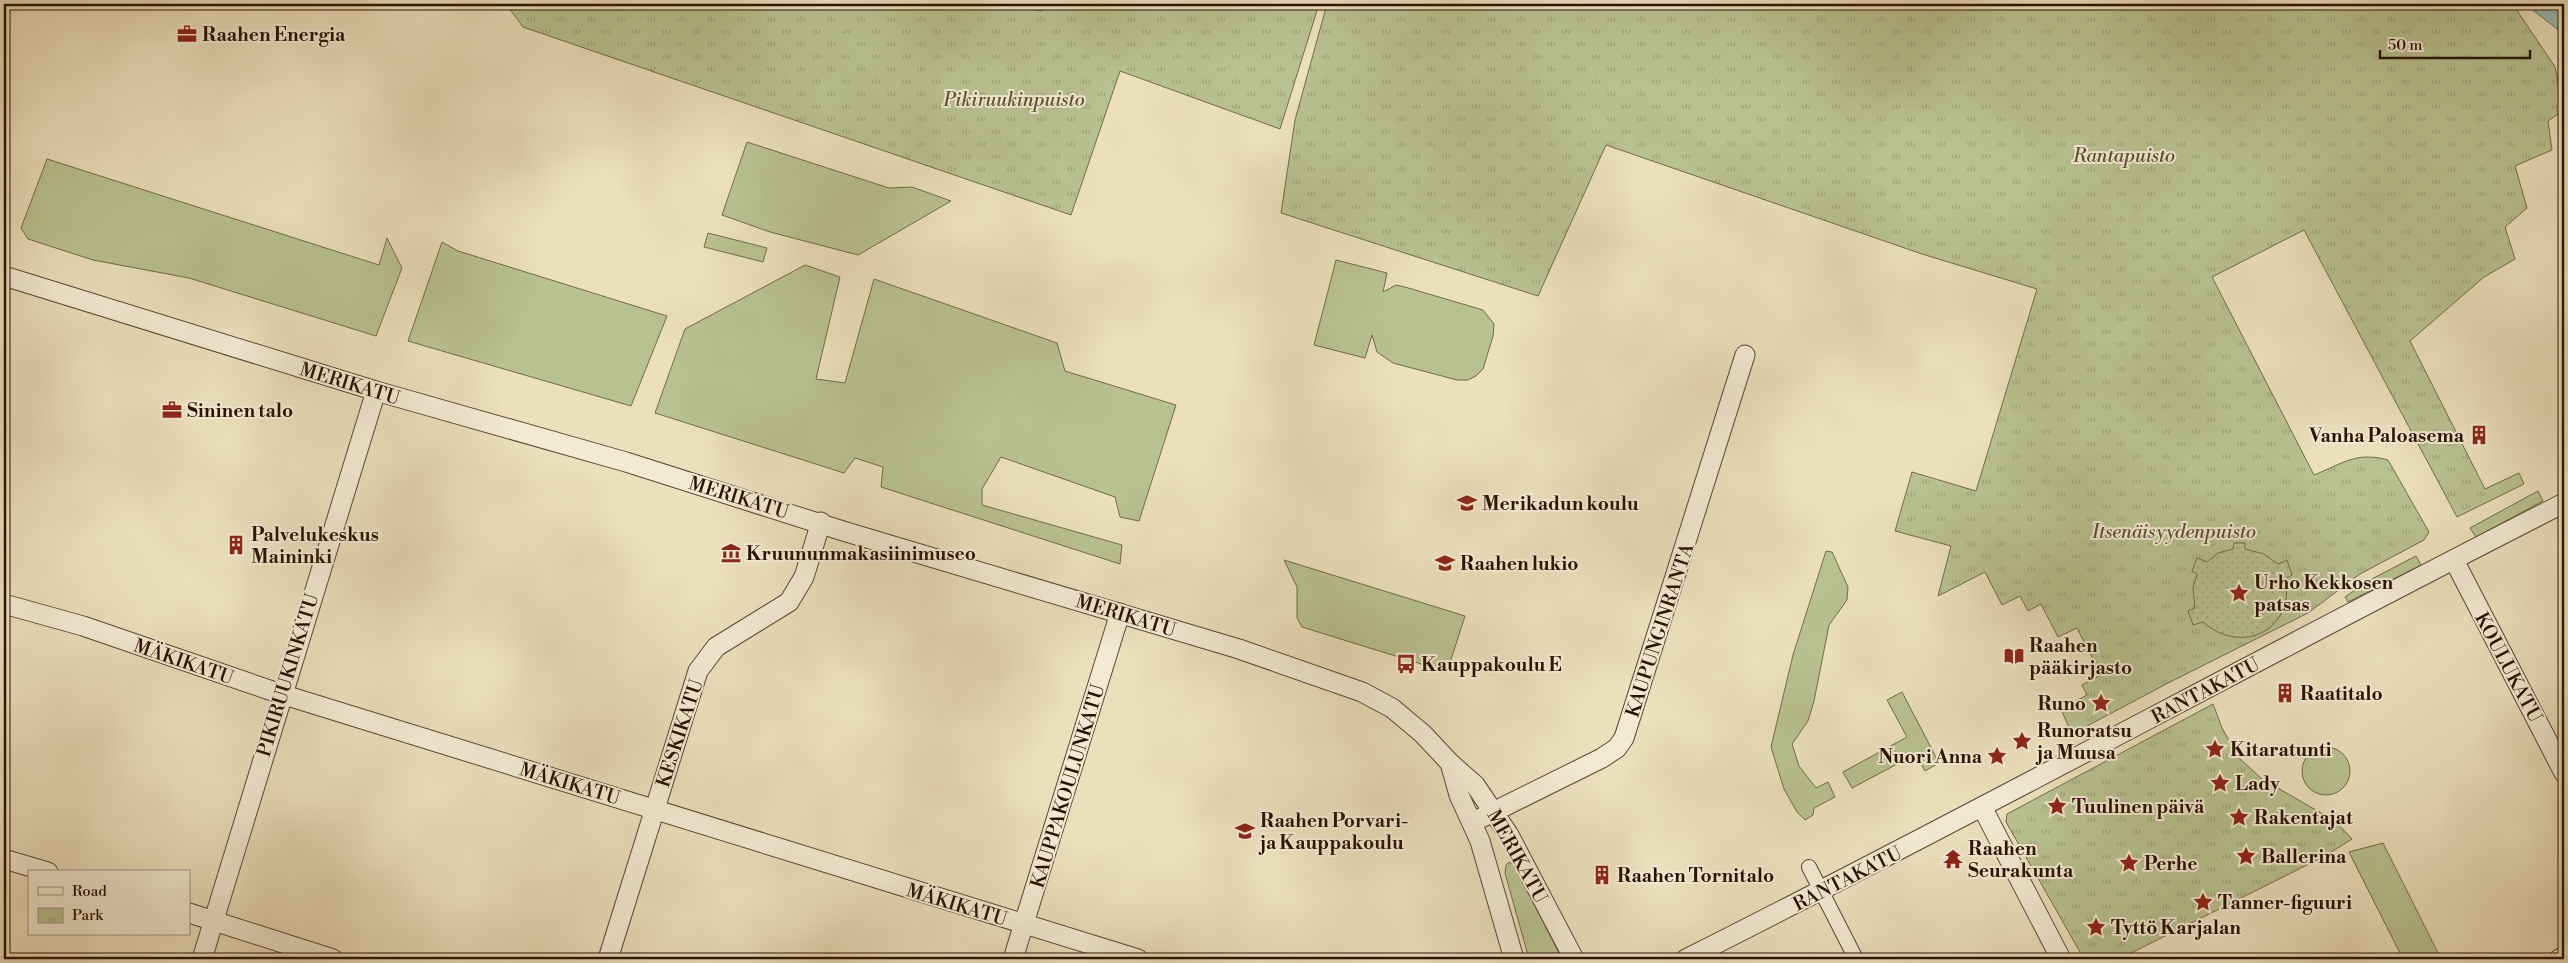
<svg xmlns="http://www.w3.org/2000/svg" width="2568" height="963" font-family="'Libre Bodoni',serif">
  <style>
    .grass { fill: #b8c190; stroke: #716a48 }
    .park { fill: url(#park-tufts); stroke: #716a48 }
    .garden { fill: url(#garden-dots); stroke: #716a48 }
    .water { fill: url(#water-ripples); stroke: #6c786b }
    .lines { fill: none; stroke-linecap: round; stroke-linejoin: round }
    .pedestrian-casing { stroke: #5a452f; stroke-width: 16 }
    .minor-casing { stroke: #5a452f; stroke-width: 21 }
    .pedestrian { stroke: #f2ead3; stroke-width: 14 }
    .minor { stroke: #f2ead3; stroke-width: 19 }
    .labels { text-anchor: middle; stroke-width: 4; stroke-linejoin: round; paint-order: stroke }
    .poi-label { font-size: 19px; font-weight: bold; fill: #2a1200; stroke: #f2ead3; text-anchor: start }
    .park-label { font-size: 19px; font-style: italic; fill: #5c4f32; stroke: #f2ead3 }
    .street-label { font-size: 19px; fill: #2a1200; stroke: #f2ead3 }
  </style>
  <defs>
    <pattern id="park-tufts" width="24" height="20" patternUnits="userSpaceOnUse" patternTransform="scale(1.25)"><rect width="24" height="20" fill="#b8c190"/><path d="M3 7l-1-3M5 7V3M7 7l1-3M15 17l-1-3M17 17v-4M19 17l1-3" fill="none" stroke="#9ea57a"/></pattern>
    <pattern id="garden-dots" width="8" height="8" patternUnits="userSpaceOnUse" patternTransform="scale(1.25)"><rect width="8" height="8" fill="#b8c190"/><path d="M2 2h.1M6 6h.1" fill="none" stroke="#9ea57a" stroke-width="1.8" stroke-linecap="round"/></pattern>
    <pattern id="water-ripples" width="26" height="14" patternUnits="userSpaceOnUse" patternTransform="scale(1.25)"><rect width="26" height="14" fill="#98bcb2"/><path d="M2 4q2-2 4 0t4 0M15 11q2-2 4 0t4 0" fill="none" stroke="#83a197"/></pattern>
  </defs>
  <rect width="100%" height="100%" fill="#ebdfbc"/>
  <filter id="stains"><feTurbulence type="fractalNoise" baseFrequency=".004" numOctaves="4"/><feColorMatrix values="0 0 0 0 .2 0 0 0 0 .09 0 0 0 0 .02 0 0 0 .5 -.17"/></filter>
  <radialGradient id="worn" r=".72"><stop offset=".6" stop-color="#630" stop-opacity="0"/><stop offset="1" stop-color="#630" stop-opacity=".3"/></radialGradient>
  <g class="grass">
    <path d="M747,142L889,188L912,187L951,201L858,255L770,232L722,215Z"/>
    <path d="M47,159L379,265L387,238L402,268L376,336L189,278L93,260L28,239L21,228Z"/>
    <path d="M708,233L767,248L763,262L704,247Z"/>
    <path d="M442,242L458,251L667,316L631,406L408,341Z"/>
    <path d="M1336,260L1387,273L1383,292L1396,285L1405,287L1483,310L1494,324L1493,336L1483,369L1476,376L1468,380H1457L1393,363L1377,352L1372,335L1365,358L1314,345Z"/>
    <path d="M805,265L840,277L816,379L845,383L874,279L1057,343L1065,371L1176,405L1139,521L1120,517L1115,497L1001,457L982,489V505L1122,545L1120,564L881,487L883,467L855,458L844,473L655,413L685,329Z"/>
    <path d="M2538,491L2543,501L2476,537L2470,528Z"/>
    <path d="M1826,551L1832,552L1848,587L1847,600L1829,625L1814,701L1808,721L1792,744L1799,766L1816,788L1828,782L1835,797L1814,808L1813,815L1805,820L1797,812L1784,789L1771,747L1793,655Z"/>
    <path d="M2416,556L2421,565L2348,602L2345,597L2366,582Z"/>
    <path d="M1284,560L1465,616L1447,672L1302,627L1297,618V587Z"/>
    <path d="M1902,692L1939,763L1925,771L1916,754L1852,788L1843,772L1907,737L1887,700Z"/>
    <circle cx="2326" cy="771" r="24"/>
    <path d="M2383,843L2441,959H2403L2349,852Z"/>
    <path d="M1509,862L1515,866L1562,959H1529L1505,873L1506,865Z"/>
  </g>
  <g class="park">
    <path d="M506,4H997L1041,11L1042,4H1319L1280,129L1120,71L1071,215L523,27Z"/>
    <path d="M1327,4H2510L2514,6L2555,67L2564,110L2548,121L2552,150L2515,166L2527,208L2505,227L2515,259L2484,277L2410,341L2485,489L2519,473L2524,484L2457,517L2304,230L2212,277L2314,475C2342,464 2356,451 2388,460L2429,532L2424,540L2360,574L2308,613L2168,683L2072,734L2061,709L2087,695L2082,685L2101,675L2077,628L2058,637L2041,604L2028,611L2020,596L2002,605L1985,572L1938,596L1951,546L1895,531L1912,472L1976,491L2037,289L1922,254L1606,145L1538,296L1281,213L1295,120Z"/>
    <path d="M2213,704L2222,728L2239,758L2262,779L2335,821L2352,839L2325,856L2119,959H2084L2006,822L2007,814Z"/>
  </g>
  <path class="garden" d="M2234,543H2245V549L2264,554L2278,564L2287,560L2292,575L2287,578C2286,590 2288,602 2282,612C2266,644 2227,644 2203,622L2193,625L2188,611L2195,608L2193,588L2197,574L2192,571L2197,558L2207,562L2218,553L2233,549Z"/>
  <path class="water" d="M2525,4H2564V31L2561,32Z"/>
  <g class="lines">
    <defs>
      <path id="pedestrian" d="M1809,867L1856,959"/>
      <g id="minor">
        <path d="M4,276L376,391L626,462L843,531L1239,649L1362,692L1392,708L1423,734L1450,763L1475,785L1509,835L1574,959"/>
        <path d="M2454,560L2564,773"/>
        <path d="M4,604L83,626L281,694L1138,959"/>
        <path d="M1450,763L1459,795L1480,841L1514,959"/>
        <path d="M1982,807L2061,959"/>
        <path d="M1473,822L1602,758L1617,748L1624,738L1745,355"/>
        <path d="M4,859L48,872"/>
        <path d="M189,913L333,959"/>
        <path d="M202,959L376,391"/>
        <path d="M608,959L698,671L716,647L789,602L804,577L821,522"/>
        <path d="M1013,959L1120,613"/>
        <path d="M1686,959C1981,811 2270,652 2564,503"/>
        <path d="M2559,959L2564,957"/>
      </g>
    </defs>
    <use href="#pedestrian" class="pedestrian-casing"/>
    <use href="#minor" class="minor-casing"/>
    <use href="#pedestrian" class="pedestrian"/>
    <use href="#minor" class="minor"/>
  </g>
  <defs>
    <symbol id="office-bare" viewBox="-9 -9 18 18"><path d="M-6-3h4V-5.5h4V-3h4V5H-6ZM-1-4.5V-3h2v-1.5ZM-6 0V1H6V0Z" fill="#8f2418" stroke="#f2ead3" stroke-width="2.5" paint-order="stroke"/></symbol>
    <symbol id="building-bare" viewBox="-9 -9 18 18"><path d="M-4-6H4V6H1V3H-1V6H-4ZM-2.5-4.3h1.7v1.8h-1.7ZM.8-4.3h1.7v1.8H.8ZM-2.5-1h1.7V.8h-1.7ZM.8-1h1.7V.8H.8Z" fill="#8f2418" stroke="#f2ead3" stroke-width="2.5" paint-order="stroke"/></symbol>
    <symbol id="school-bare" viewBox="-9 -9 18 18"><path d="M0-5L7-2L0 1L-7-2ZM-4 1L0 2.5L4 1V4Q0 6-4 4Z" fill="#8f2418" stroke="#f2ead3" stroke-width="2.5" paint-order="stroke"/></symbol>
    <symbol id="museum-bare" viewBox="-9 -9 18 18"><path d="M0-6L6-3V-2H-6V-3ZM-5-1h2V3h-2ZM-1-1h2V3h-2ZM3-1h2V3H3ZM-6 4H6V6H-6Z" fill="#8f2418" stroke="#f2ead3" stroke-width="2.5" paint-order="stroke"/></symbol>
    <symbol id="sight-bare" viewBox="-9 -9 18 18"><path d="M0-6L1.8-2.2L6-1.7L2.9 1.2L3.7 5.4L0 3.3L-3.7 5.4L-2.9 1.2L-6-1.7L-1.8-2.2Z" fill="#8f2418" stroke="#f2ead3" stroke-width="2.5" paint-order="stroke"/></symbol>
    <symbol id="library-bare" viewBox="-9 -9 18 18"><path d="M-6-4Q-3-5.5-.7-3.5V5Q-3 3-6 4ZM6-4Q3-5.5 .7-3.5V5Q3 3 6 4Z" fill="#8f2418" stroke="#f2ead3" stroke-width="2.5" paint-order="stroke"/></symbol>
    <symbol id="bus-bare" viewBox="-9 -9 18 18"><path d="M-5-6H5V4H4V6H2V4H-2V6H-4V4H-5ZM-3.5-4V0h7V-4ZM-3.5 1.2v1.5H-2V1.2ZM2 1.2v1.5H3.5V1.2Z" fill="#8f2418" stroke="#f2ead3" stroke-width="2.5" paint-order="stroke"/></symbol>
    <symbol id="temple-bare" viewBox="-9 -9 18 18"><path d="M0-6L5-2H3V0L6.5 2.5H4V6H1.5V3h-3V6H-4V2.5H-6.5L-3 0V-2H-5Z" fill="#8f2418" stroke="#f2ead3" stroke-width="2.5" paint-order="stroke"/></symbol>
  </defs>
  <g fill-rule="evenodd">
    <use href="#office-bare" x="173" y="20" width="28" height="28"/>
    <use href="#office-bare" x="158" y="396" width="28" height="28"/>
    <use href="#building-bare" x="2465" y="421" width="28" height="28"/>
    <use href="#school-bare" x="1453" y="489" width="28" height="28"/>
    <use href="#building-bare" x="222" y="531" width="28" height="28"/>
    <use href="#museum-bare" x="717" y="539" width="28" height="28"/>
    <use href="#school-bare" x="1431" y="549" width="28" height="28"/>
    <use href="#sight-bare" x="2225" y="579" width="28" height="28"/>
    <use href="#library-bare" x="2000" y="642" width="28" height="28"/>
    <use href="#bus-bare" x="1392" y="650" width="28" height="28"/>
    <use href="#building-bare" x="2271" y="679" width="28" height="28"/>
    <use href="#sight-bare" x="2087" y="689" width="28" height="28"/>
    <use href="#sight-bare" x="2008" y="727" width="28" height="28"/>
    <use href="#sight-bare" x="2201" y="735" width="28" height="28"/>
    <use href="#sight-bare" x="1983" y="742" width="28" height="28"/>
    <use href="#sight-bare" x="2206" y="769" width="28" height="28"/>
    <use href="#sight-bare" x="2043" y="792" width="28" height="28"/>
    <use href="#sight-bare" x="2225" y="803" width="28" height="28"/>
    <use href="#school-bare" x="1231" y="817" width="28" height="28"/>
    <use href="#sight-bare" x="2232" y="842" width="28" height="28"/>
    <use href="#temple-bare" x="1939" y="845" width="28" height="28"/>
    <use href="#sight-bare" x="2115" y="849" width="28" height="28"/>
    <use href="#building-bare" x="1588" y="861" width="28" height="28"/>
    <use href="#sight-bare" x="2189" y="888" width="28" height="28"/>
    <use href="#sight-bare" x="2082" y="913" width="28" height="28"/>
  </g>
  <g class="labels">
    <g class="poi-label">
      <text x="202" y="41">Raahen Energia</text>
      <text x="187" y="417">Sininen talo</text>
      <text x="2464" y="442" text-anchor="end">Vanha Paloasema</text>
      <text x="1482" y="510">Merikadun koulu</text>
      <text x="251" y="541">Palvelukeskus<tspan x="251" dy="22">Maininki</tspan></text>
      <text x="746" y="560">Kruununmakasiinimuseo</text>
      <text x="1460" y="570">Raahen lukio</text>
      <text x="2254" y="589">Urho Kekkosen<tspan x="2254" dy="22">patsas</tspan></text>
      <text x="2029" y="652">Raahen<tspan x="2029" dy="22">pääkirjasto</tspan></text>
      <text x="1421" y="671">Kauppakoulu E</text>
      <text x="2300" y="700">Raatitalo</text>
      <text x="2086" y="710" text-anchor="end">Runo</text>
      <text x="2037" y="737">Runoratsu<tspan x="2037" dy="22">ja Muusa</tspan></text>
      <text x="2230" y="756">Kitaratunti</text>
      <text x="1982" y="763" text-anchor="end">Nuori Anna</text>
      <text x="2235" y="790">Lady</text>
      <text x="2072" y="813">Tuulinen päivä</text>
      <text x="2254" y="824">Rakentajat</text>
      <text x="1260" y="827">Raahen Porvari-<tspan x="1260" dy="22">ja Kauppakoulu</tspan></text>
      <text x="1968" y="855">Raahen<tspan x="1968" dy="22">Seurakunta</tspan></text>
      <text x="2261" y="863">Ballerina</text>
      <text x="2144" y="870">Perhe</text>
      <text x="1617" y="882">Raahen Tornitalo</text>
      <text x="2218" y="909">Tanner-figuuri</text>
      <text x="2111" y="934">Tyttö Karjalan</text>
    </g>
    <g class="park-label">
      <text x="1014" y="106">Pikiruukinpuisto</text>
      <text x="2124" y="162">Rantapuisto</text>
      <text x="2174" y="538">Itsenäisyydenpuisto</text>
    </g>
    <g class="street-label">
      <text transform="translate(350 383) rotate(17)" y="7">MERIKATU</text>
      <text transform="translate(739 497) rotate(17)" y="7">MERIKATU</text>
      <text transform="translate(1126 615) rotate(17)" y="7">MERIKATU</text>
      <text transform="translate(1659 630) rotate(-72)" y="7">KAUPUNGINRANTA</text>
      <text transform="translate(184 661) rotate(19)" y="7">MÄKIKATU</text>
      <text transform="translate(2509 667) rotate(62)" y="7">KOULUKATU</text>
      <text transform="translate(287 675) rotate(-73)" y="7">PIKIRUUKINKATU</text>
      <text transform="translate(2205 690) rotate(-28)" y="7">RANTAKATU</text>
      <text transform="translate(679 733) rotate(-72)" y="7">KESKIKATU</text>
      <text transform="translate(570 783) rotate(17)" y="7">MÄKIKATU</text>
      <text transform="translate(1067 786) rotate(-73)" y="7">KAUPPAKOULUNKATU</text>
      <text transform="translate(1518 856) rotate(61)" y="7">MERIKATU</text>
      <text transform="translate(1847 878) rotate(-27)" y="7">RANTAKATU</text>
      <text transform="translate(957 904) rotate(17)" y="7">MÄKIKATU</text>
    </g>
  </g>
  <rect width="2568" height="963" fill="none" stroke="#ebdfbc" stroke-width="20"/>
  <rect x="5" y="5" width="2558" height="953" fill="none" stroke="#2a1200" stroke-width="2.5"/>
  <rect x="10" y="10" width="2548" height="943" fill="none" stroke="#2a1200"/>
  <rect x="28" y="870" width="162" height="65" fill="#f2ead3" stroke="#a2947f"/>
  <rect x="38" y="887" width="25" height="8" fill="#f2ead3" stroke="#a2947f"/>
  <text x="72" y="896" font-size="15" fill="#2a1200">Road</text>
  <rect x="38" y="908" width="25" height="15" fill="url(#park-tufts)" stroke="#a2947f"/>
  <text x="72" y="920" font-size="15" fill="#2a1200">Park</text>
  <path d="M2380 50v8h150v-8" fill="none" stroke="#2a1200" stroke-width="2.5"/>
  <text x="2388" y="50" font-size="15" fill="#2a1200" stroke="#f2ead3" stroke-width="4" paint-order="stroke">50 m</text>
  <rect width="100%" height="100%" filter="url(#stains)"/>
  <rect width="100%" height="100%" fill="url(#worn)"/>
</svg>
